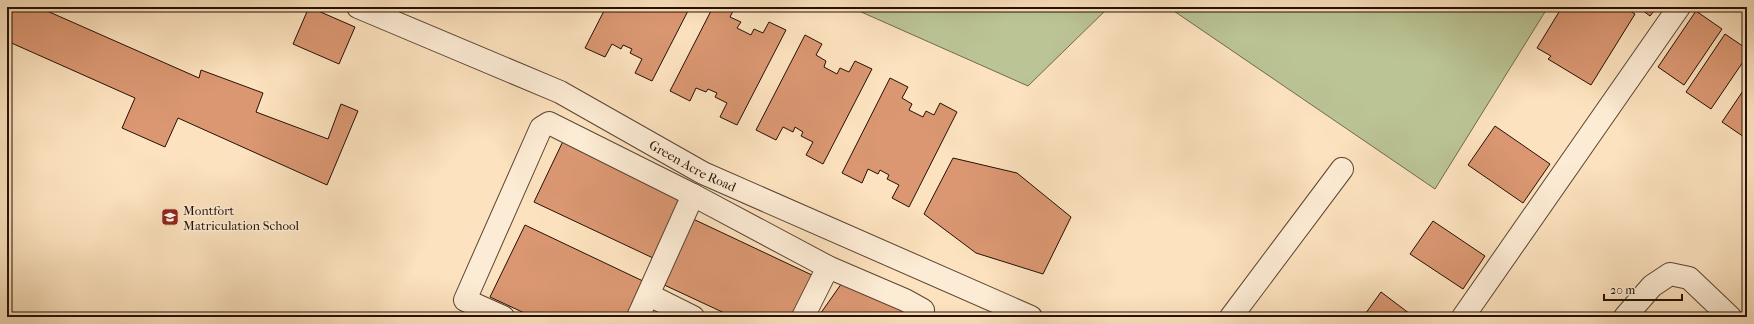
<svg xmlns="http://www.w3.org/2000/svg" width="1754" height="324" font-family="'IM FELL French Canon',serif">
  <style>
    .green { fill: #bbc495; stroke: #706a4c }
    .building { fill: #da9772; stroke: #261004 }
    .lines { fill: none; stroke-linecap: round; stroke-linejoin: round }
    .street-casing { stroke: #5c4432; stroke-width: 24 }
    .street { stroke: #fdecd5; stroke-width: 22 }
    .labels { text-anchor: middle; stroke-width: 3; stroke-linejoin: round; paint-order: stroke }
    .street-label { font-size: 13px; fill: #261004; stroke: #fdecd5 }
    .poi-label { font-size: 13px; fill: #261004; stroke: #fdecd5; text-anchor: start }
  </style>
  <rect width="100%" height="100%" fill="#fce2be"/>
  <filter id="stains"><feTurbulence type="fractalNoise" baseFrequency=".005" numOctaves="4"/><feColorMatrix values="0 0 0 0 .2 0 0 0 0 .09 0 0 0 0 .02 0 0 0 .5 -.17"/></filter>
  <radialGradient id="worn" r=".72"><stop offset=".6" stop-color="#630" stop-opacity="0"/><stop offset="1" stop-color="#630" stop-opacity=".3"/></radialGradient>
  <g class="green">
    <path d="M850,7H1109L1028,86Z"/>
    <path d="M1168,7H1548L1435,189Z"/>
  </g>
  <g class="building">
    <path d="M7,7H38L199,78L201,70L263,93L256,112L328,139L341,104L358,111L327,185L178,118L165,147L122,128L135,98L7,41Z"/>
    <path d="M309,7L355,27L339,64L293,44Z"/>
    <path d="M606,7H690L652,81L635,73L642,59L630,53L632,49L623,45L621,49L612,44L605,57L585,48Z"/>
    <path d="M713,7H735L730,17L741,22L737,28L751,35L754,29L763,33L769,22L786,30L737,125L720,117L727,103L715,97L717,93L708,89L706,92L696,88L690,101L670,91Z"/>
    <path d="M1562,7H1624L1635,14L1591,85L1548,59L1551,56L1537,48Z"/>
    <path d="M1638,7H1657L1650,16Z"/>
    <path d="M1696,11L1722,29L1684,85L1658,67Z"/>
    <path d="M1725,34L1747,49V56L1711,109L1686,92Z"/>
    <path d="M805,35L822,44L816,55L826,61L824,67L837,74L840,68L849,72L855,61L872,69L823,164L806,155L813,142L801,136L803,132L795,127L793,132L783,127L776,140L756,130Z"/>
    <path d="M890,78L908,87L902,98L912,104L909,110L923,117L926,111L934,115L940,103L957,112L909,207L892,198L899,185L887,179L889,175L880,170L878,174L868,169L862,183L842,173Z"/>
    <path d="M1747,85V139L1722,122Z"/>
    <path d="M1495,126L1550,164L1523,203L1468,165Z"/>
    <path d="M565,137L684,193L653,258L534,202Z"/>
    <path d="M953,158L1017,173L1071,217L1043,274L976,253L924,214Z"/>
    <path d="M691,218L814,276L794,317H733L660,283Z"/>
    <path d="M1433,221L1485,256L1463,289L1410,254Z"/>
    <path d="M525,225L645,282L628,317H533L490,297Z"/>
    <path d="M849,273L906,300L903,317H818Z"/>
    <path d="M1381,292L1414,317H1363Z"/>
  </g>
  <g class="lines">
    <defs>
      <g id="street">
        <path id="s1" d="M358,7L560,92L703,173L1031,317"/>
        <path d="M693,195L828,267"/>
        <path d="M649,295L693,317"/>
        <path d="M503,317L465,300L541,128L549,123L693,195L638,317"/>
        <path d="M803,317L828,267L905,300L923,310L920,317"/>
        <path d="M1231,317L1342,169"/>
        <path d="M1463,317L1679,7"/>
        <path d="M1625,317L1652,286L1670,274L1689,278L1730,317"/>
      </g>
    </defs>
    <use href="#street" class="street-casing"/>
    <use href="#street" class="street"/>
  </g>
  <defs>
    <symbol id="school-square" viewBox="-11 -11 22 22"><rect x="-9" y="-9" width="18" height="18" rx="4" fill="#8f2418" stroke="#fdecd5"/><path d="M0-5L7-2L0 1L-7-2ZM-4 1L0 2.5L4 1V4Q0 6-4 4Z" fill="#fff"/></symbol>
  </defs>
  <g fill-rule="evenodd">
    <use href="#school-square" x="160" y="207" width="20" height="20"/>
  </g>
  <g class="labels">
    <g class="street-label">
      <text dy="5" stroke="none"><textPath href="#s1" startOffset="371">Green Acre Road</textPath></text>
    </g>
    <g class="poi-label">
      <text x="183" y="215">Montfort<tspan x="183" dy="15">Matriculation School</tspan></text>
    </g>
  </g>
  <rect width="1754" height="324" fill="none" stroke="#fce2be" stroke-width="24"/>
  <rect x="8" y="8" width="1738" height="308" fill="none" stroke="#261004" stroke-width="2"/>
  <rect x="12" y="12" width="1730" height="300" fill="none" stroke="#261004"/>
  <path d="M1604 294v6h78v-6" fill="none" stroke="#261004" stroke-width="2"/>
  <text x="1610" y="294" font-size="12" fill="#261004" stroke="#fdecd5" stroke-width="3" paint-order="stroke">20 m</text>
  <rect width="100%" height="100%" filter="url(#stains)"/>
  <rect width="100%" height="100%" fill="url(#worn)"/>
</svg>
